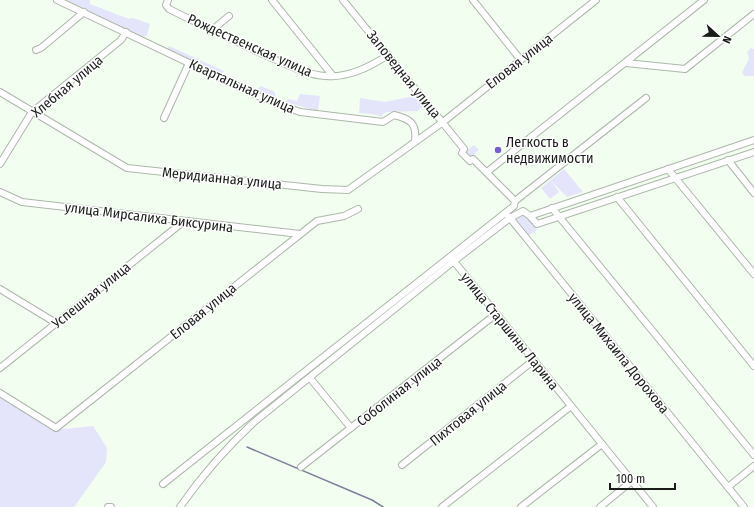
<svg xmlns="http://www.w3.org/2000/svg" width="754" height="507" font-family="'Fira Sans Condensed',sans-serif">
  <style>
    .green { fill: #e4e4fb }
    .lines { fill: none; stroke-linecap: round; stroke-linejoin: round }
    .stream { stroke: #7e7f9b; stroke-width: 1.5 }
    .minor-casing { stroke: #acb8aa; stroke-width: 8 }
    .minor { stroke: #fff; stroke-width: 6 }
    .poi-dot { fill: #7362dc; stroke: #fff; stroke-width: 1.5 }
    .labels { text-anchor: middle; stroke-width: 3; stroke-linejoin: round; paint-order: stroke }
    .street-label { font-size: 14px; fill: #181d18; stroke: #fff }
    .poi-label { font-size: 14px; fill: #181d18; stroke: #fff; text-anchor: start }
  </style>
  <rect width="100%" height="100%" fill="#f2fef0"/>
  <g class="green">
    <path d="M65,0H90V4L129,19L133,18L150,24L147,35L142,37Z"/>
    <path d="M169,46L224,71L221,75L167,49Z"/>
    <path d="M751,48L754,49V76H745L742,73L749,58L747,52Z"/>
    <path d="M261,86L275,92L276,100L255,91Z"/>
    <path d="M300,94L320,96L318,111L285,102L288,99L297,101Z"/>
    <path d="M409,97L417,98L424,106L417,111L386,112L382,115L383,117L372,114L359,113L360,98L385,102Z"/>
    <path d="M474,145L479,150L469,158L464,153Z"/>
    <path d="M564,169L583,192L567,197L551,181L559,192L550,199L541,188Z"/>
    <path d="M520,213L525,214L537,230L528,236L514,218Z"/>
    <path d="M0,396L64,429L93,426L107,448L106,462L74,507H0Z"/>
  </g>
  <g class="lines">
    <path class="stream" d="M247,447L372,500L383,507"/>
    <defs>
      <g id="minor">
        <path d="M57,0L258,96L300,112L383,122L394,115C411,119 417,124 415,141"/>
        <path d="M168,0L166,5L169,9C201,25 233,40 265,55C284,63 305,75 326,76C348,78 370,67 388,55"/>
        <path d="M272,0L333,76"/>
        <path d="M473,0L520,59"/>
        <path d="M212,30L229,16"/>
        <path d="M36,50L41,48L84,12"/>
        <path d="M626,63L685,69L754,14"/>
        <path d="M0,92L127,168L322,189L348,190L443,122L596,0"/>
        <path d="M164,118L189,63"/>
        <path d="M728,160L754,193"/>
        <path d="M0,164L32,112L121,40L126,32"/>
        <path d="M668,169L754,274"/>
        <path d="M487,172L704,0"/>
        <path d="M0,192L22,202L300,234"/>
        <path d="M617,197L754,366"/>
        <path d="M515,201L646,98"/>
        <path d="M552,208L754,455"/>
        <path d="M530,216L754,140"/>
        <path d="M452,259L653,507"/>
        <path d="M0,289L56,323"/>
        <path d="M0,368L183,222"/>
        <path d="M310,378L351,428"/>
        <path d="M0,393L56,428L317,221L344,216L358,209"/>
        <path d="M402,465L534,360"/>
        <path d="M301,467L496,314"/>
        <path d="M163,484L514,206L515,201L473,159L470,161L462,153L464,149L343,0"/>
        <path d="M728,487L754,466"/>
        <path d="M108,507H111"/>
        <path d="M180,507C203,474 224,450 253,423L454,261L510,218L508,216"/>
        <path d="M442,507L571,406"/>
        <path d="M521,507L602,444"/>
        <path d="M600,507L632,481"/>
        <path d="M744,507L510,218L523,211L530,216L537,224L754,152"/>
      </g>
    </defs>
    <use href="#minor" class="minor-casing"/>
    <use href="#minor" class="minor"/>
  </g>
  <circle class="poi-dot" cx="498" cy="150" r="4"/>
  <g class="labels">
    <g class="street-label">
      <text transform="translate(250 45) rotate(24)" y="5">Рождественская улица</text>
      <text transform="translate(519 61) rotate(-38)" y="5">Еловая улица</text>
      <text transform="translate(404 74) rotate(51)" y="5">Заповедная улица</text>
      <text transform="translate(67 86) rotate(-40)" y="5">Хлебная улица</text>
      <text transform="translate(242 86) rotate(24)" y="5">Квартальная улица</text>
      <text transform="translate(222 178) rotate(6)" y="5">Меридианная улица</text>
      <text transform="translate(149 217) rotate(7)" y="5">улица Мирсалиха Биксурина</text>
      <text transform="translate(91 295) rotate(-39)" y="5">Успешная улица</text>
      <text transform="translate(203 311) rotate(-39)" y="5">Еловая улица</text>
      <text transform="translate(510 331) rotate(51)" y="5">улица Старшины Ларина</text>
      <text transform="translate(619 353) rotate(51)" y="5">улица Михаила Дорохова</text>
      <text transform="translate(399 391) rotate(-38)" y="5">Соболиная улица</text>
      <text transform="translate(468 413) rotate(-39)" y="5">Пихтовая улица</text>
    </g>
    <g class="poi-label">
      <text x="506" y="147">Легкость в<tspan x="506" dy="16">недвижимости</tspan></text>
    </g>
  </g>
  <g transform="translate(718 36) rotate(112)" stroke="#ffffff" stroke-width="3" paint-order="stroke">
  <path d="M0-3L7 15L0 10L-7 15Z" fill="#181d18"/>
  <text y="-6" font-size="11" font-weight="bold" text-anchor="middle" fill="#181d18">N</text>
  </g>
  <path d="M610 483v6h65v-6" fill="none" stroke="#181d18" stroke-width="2"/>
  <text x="616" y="483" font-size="12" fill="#181d18" stroke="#ffffff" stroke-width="3" paint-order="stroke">100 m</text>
</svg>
